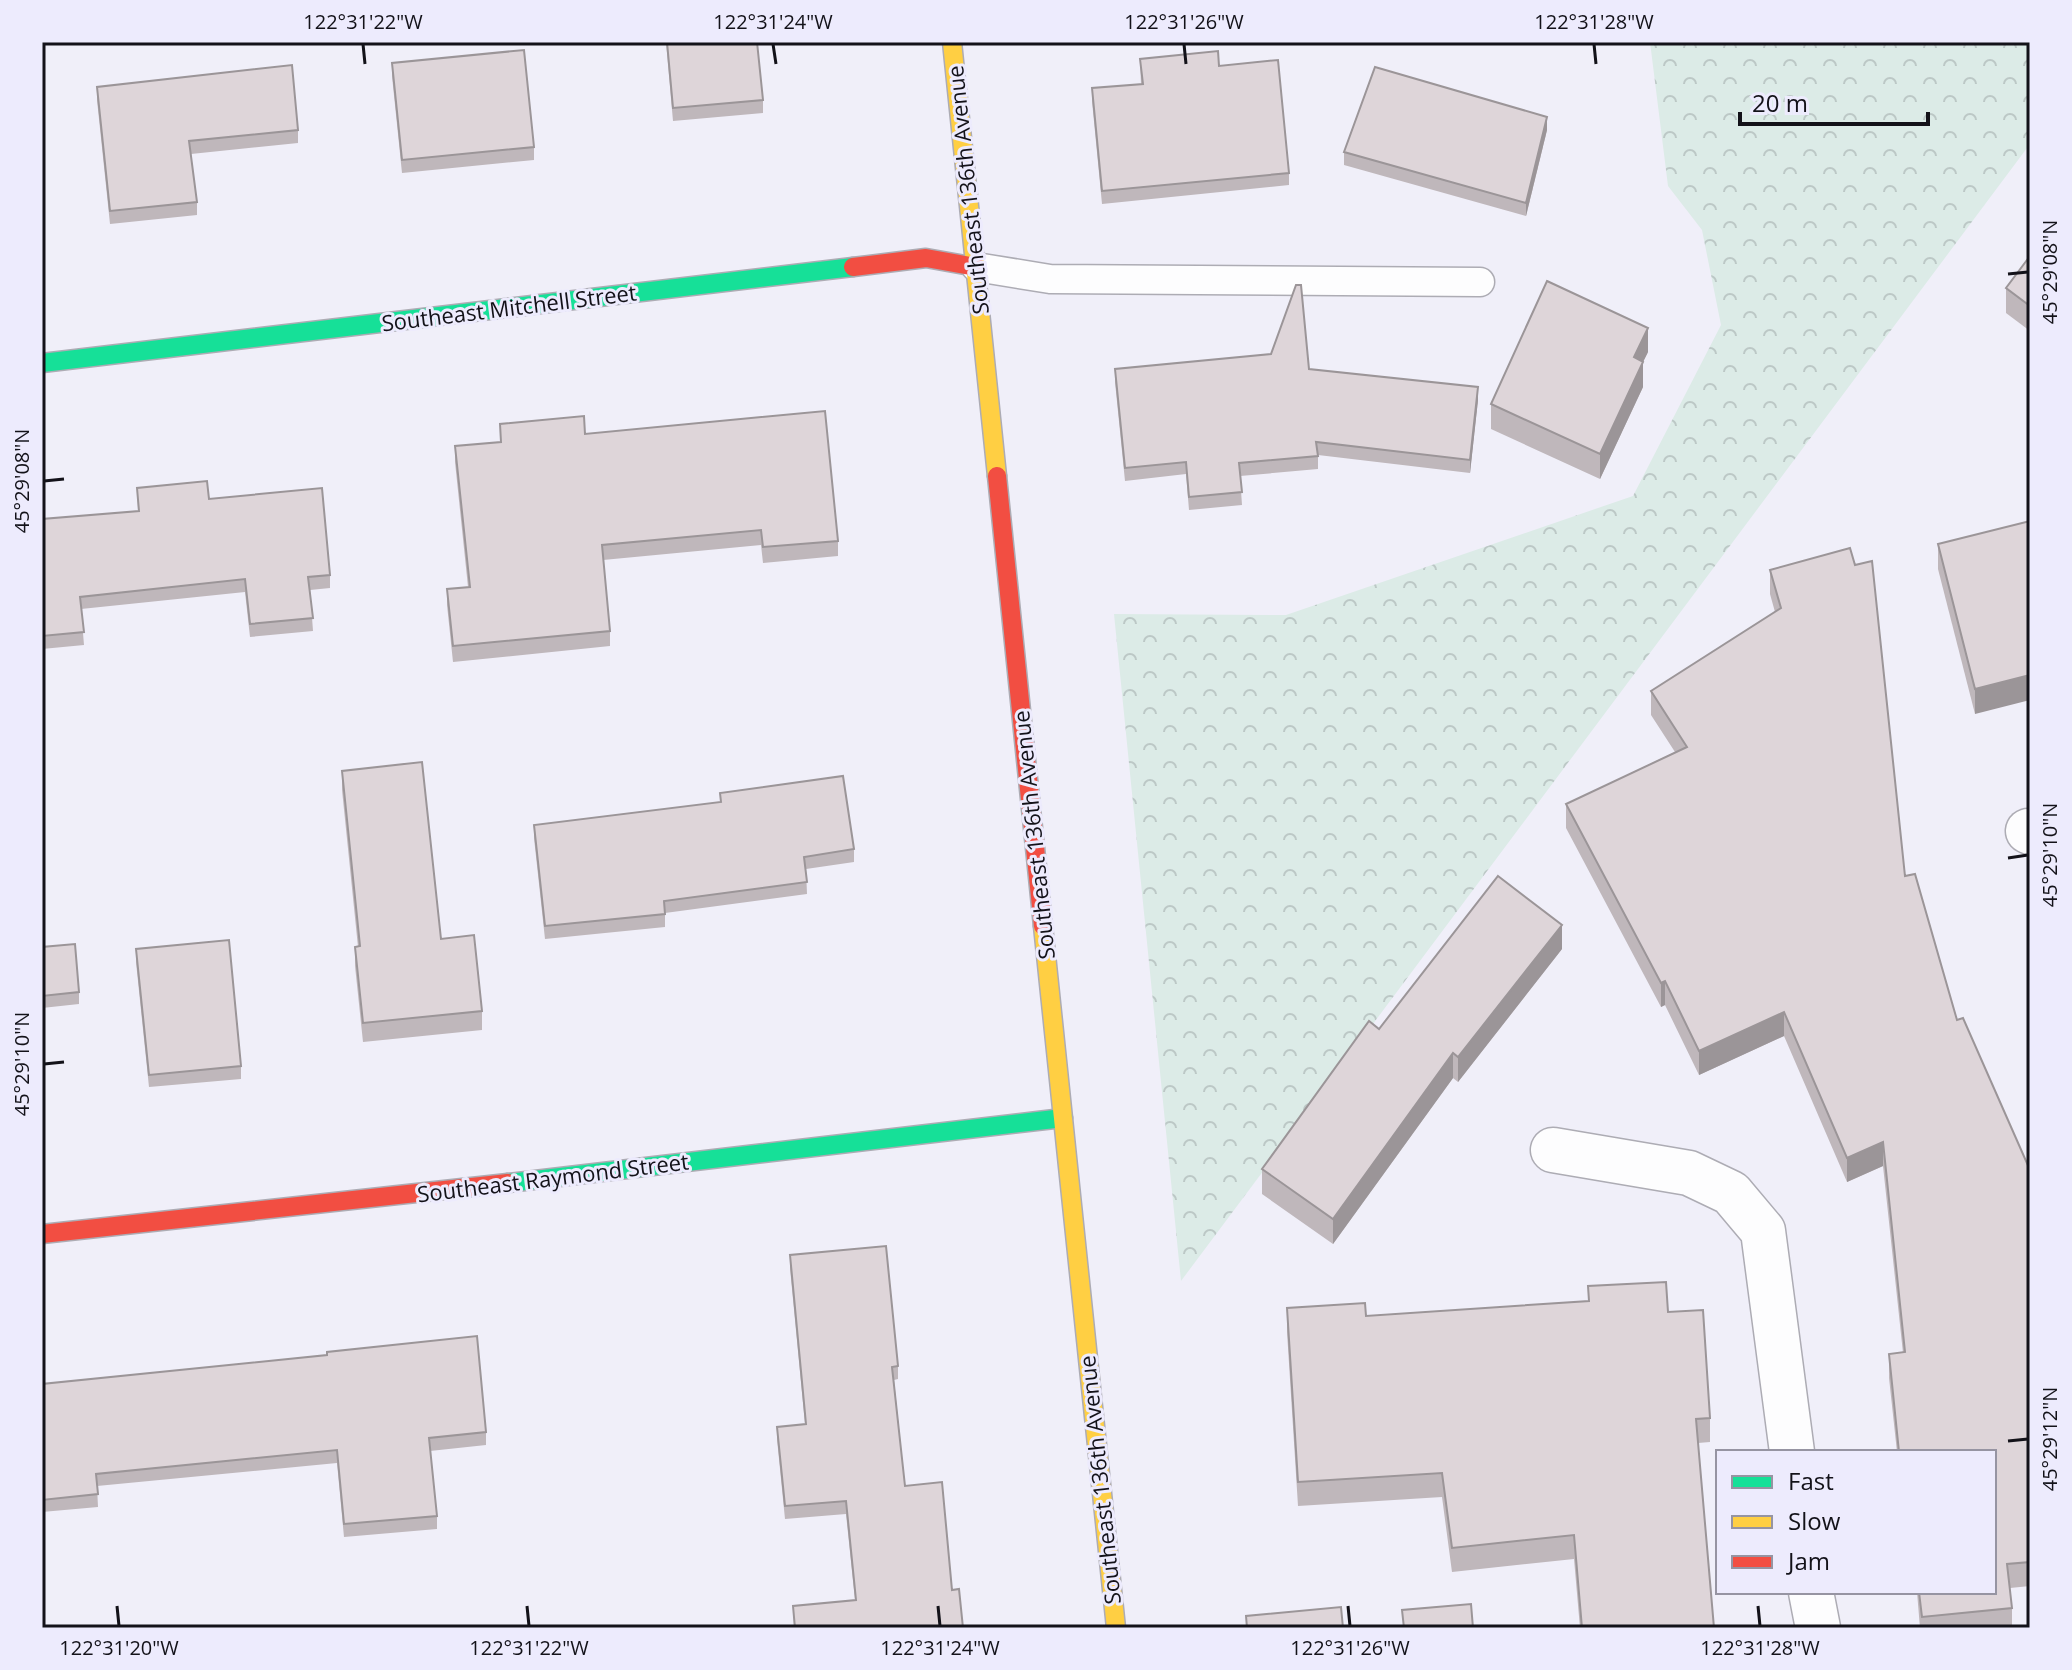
<svg xmlns="http://www.w3.org/2000/svg" width="2072" height="1670" font-family="'Open Sans',sans-serif">
  <style>
    .forest { fill: url(#forest-crowns) }
    .lines { fill: none; stroke-linecap: round; stroke-linejoin: round }
    .lane-casing { stroke: #adacb4; stroke-width: 31 }
    .street-casing { stroke: #adacb4; stroke-width: 47 }
    .fast-casing { stroke: #adacb4; stroke-width: 21 }
    .slow-casing { stroke: #adacb4; stroke-width: 21 }
    .jam-casing { stroke: #adacb4; stroke-width: 21 }
    .lane { stroke: #fdfdfe; stroke-width: 28 }
    .street { stroke: #fdfdfe; stroke-width: 44 }
    .fast { stroke: #16e098; stroke-width: 18 }
    .slow { stroke: #ffcf43; stroke-width: 18 }
    .jam { stroke: #f24e42; stroke-width: 18 }
    .wall { fill: #bfb7bb }
    .shaded-wall { fill: #9b9598 }
    .building { fill: #ded5d9; stroke: #9b9598; stroke-width: 2 }
    .ticks { fill: none; stroke: #131219; stroke-width: 3 }
    .labels { text-anchor: middle; stroke-width: 6; stroke-linejoin: round; paint-order: stroke }
    .street-label { font-size: 22px; fill: #131219; stroke: #edebfd }
    .neatline { fill: none; stroke: #131219; stroke-width: 3 }
    .ticks-label { font-size: 20px; text-anchor: middle; fill: #131219 }
  </style>
  <defs>
    <pattern id="forest-crowns" width="20" height="18" patternUnits="userSpaceOnUse" patternTransform="scale(2)"><rect width="20" height="18" fill="#dcebe7"/><path d="M2 6a3 3 0 1 1 6 0M12 15a3 3 0 1 1 6 0" fill="none" stroke="#bcc8c6"/></pattern>
  </defs>
  <rect width="100%" height="100%" fill="#f0eff9"/>
  <path class="forest" d="M1650,42H2030V144L1181,1281L1114,614L1286,615L1633,496L1721,325L1702,230L1668,186Z"/>
  <g class="lines">
    <defs>
      <path id="lane" d="M976,267L1050,279L1480,282"/>
      <g id="street">
        <path d="M2028,831L2030,832"/>
        <path d="M1553,1150L1689,1173L1731,1193L1763,1231L1792,1452"/>
        <path d="M1811,1592L1818,1628"/>
      </g>
      <g id="fast">
        <path d="M42,363L853,267"/>
        <path d="M508,1183L1063,1118"/>
      </g>
      <g id="slow">
        <path d="M952,42L997,476"/>
        <path d="M1043,926L1116,1628"/>
      </g>
      <g id="jam">
        <path d="M853,267L926,258L976,267"/>
        <path d="M997,476L1043,926"/>
        <path d="M42,1234L508,1183"/>
      </g>
    </defs>
    <use href="#lane" class="lane-casing"/>
    <use href="#street" class="street-casing"/>
    <use href="#fast" class="fast-casing"/>
    <use href="#slow" class="slow-casing"/>
    <use href="#jam" class="jam-casing"/>
    <use href="#lane" class="lane"/>
    <use href="#street" class="street"/>
    <use href="#fast" class="fast"/>
    <use href="#slow" class="slow"/>
    <use href="#jam" class="jam"/>
  </g>
  <g class="wall">
    <path d="M666,42H757L763,100V113L673,121Z"/>
    <path d="M1140,59L1219,66L1289,173V185L1102,204L1092,101V88L1141,84Z"/>
    <path d="M392,63L534,147V160L402,173L392,76Z"/>
    <path d="M97,87L298,130V143L191,154L197,202V215L110,224L97,100Z"/>
    <path d="M1547,130L1526,216L1344,165V152Z"/>
    <path d="M2030,256V331L2006,313V288Z"/>
    <path d="M1648,352L1643,362V387L1600,479L1491,429V404Z"/>
    <path d="M1115,369H1309L1478,400L1470,473L1318,455V469L1240,476L1242,505L1189,510L1186,474L1125,481L1115,382Z"/>
    <path d="M500,424L585,434L838,541V556L763,563L761,545L603,560L610,631V646L453,662L447,605V589L468,587L455,462V446L500,442Z"/>
    <path d="M137,488L209,499L330,575V588L310,590L313,631L250,637L245,592L81,609L84,645L42,649V519L138,511Z"/>
    <path d="M2030,521L1975,714L1938,569V544Z"/>
    <path d="M1770,570L1905,876L1957,1020L2030,1170V1586L2010,1588L2012,1608V1628H1920L1917,1592H1994V1452H1897L1889,1378V1354L1903,1353L1883,1166L1847,1182L1784,1036L1699,1075L1665,1005L1661,1007L1566,828V804L1675,752L1651,715V691L1775,612L1770,594Z"/>
    <path d="M342,771L441,939L482,1011V1030L363,1042L355,966V947H358L342,790Z"/>
    <path d="M720,793L854,849V862L806,869L807,894L665,913V927L545,939L534,838V825L720,802Z"/>
    <path d="M42,947L79,992V1004L42,1008Z"/>
    <path d="M136,949L241,1066V1079L149,1087L136,962Z"/>
    <path d="M1562,949L1458,1082L1453,1078L1333,1244L1262,1194V1169L1379,1029Z"/>
    <path d="M790,1255L898,1366V1379L894,1380L905,1486L952,1590L963,1628H794L793,1606L855,1600L846,1514L785,1519L777,1439V1427L805,1424L790,1268Z"/>
    <path d="M1287,1308L1366,1316L1668,1312L1710,1418V1442L1698,1443L1714,1628H1580L1574,1559L1452,1572L1442,1497L1298,1506L1287,1332Z"/>
    <path d="M42,1384L486,1432V1445L430,1451L437,1516V1529L344,1537L337,1463L97,1486L98,1507L42,1512Z"/>
  </g>
  <g class="shaded-wall">
    <path d="M1547,117V130L1526,216V203Z"/>
    <path d="M1648,328V352L1643,362V387L1600,479V454L1634,357Z"/>
    <path d="M1478,387V400L1470,473V460Z"/>
    <path d="M2030,675V700L1975,714V689Z"/>
    <path d="M1562,925V949L1458,1082V1057Z"/>
    <path d="M1665,981V1005L1661,1007V983Z"/>
    <path d="M1784,1012V1036L1699,1075V1051Z"/>
    <path d="M1453,1053V1078L1333,1244V1219Z"/>
    <path d="M1883,1142V1166L1847,1182V1158Z"/>
  </g>
  <g class="building">
    <path d="M667,42H757L763,100L673,108Z"/>
    <path d="M524,50L534,147L402,160L392,63Z"/>
    <path d="M1218,51L1219,66L1278,60L1289,173L1102,191L1092,88L1143,84L1140,59Z"/>
    <path d="M292,65L298,130L189,141L197,202L110,211L97,87Z"/>
    <path d="M1375,67L1547,117L1526,203L1344,152Z"/>
    <path d="M2030,256V306L2006,288Z"/>
    <path d="M1547,281L1648,328L1634,357L1643,362L1600,454L1491,404Z"/>
    <path d="M1296,285H1301L1309,369L1478,387L1470,460L1316,442L1318,456L1239,463L1242,492L1189,497L1186,462L1125,468L1115,369L1271,354Z"/>
    <path d="M825,411L838,541L763,547L761,530L602,545L610,631L453,646L447,589L470,587L455,446L501,442L500,424L584,416L585,434Z"/>
    <path d="M207,481L209,499L322,488L330,575L308,577L313,618L250,624L245,579L80,597L84,632L42,636V519L139,511L137,488Z"/>
    <path d="M2030,521V675L1975,689L1938,544Z"/>
    <path d="M1850,548L1855,565L1872,561L1905,876L1915,874L1957,1020L1963,1018L2030,1170V1562L2007,1564L2012,1608L1922,1617L1919,1592H1994V1452H1899L1889,1354L1905,1352L1883,1142L1847,1158L1784,1012L1699,1051L1665,981L1661,983L1566,804L1687,747L1651,691L1781,608L1770,570Z"/>
    <path d="M422,762L441,939L474,935L482,1011L363,1023L355,947L360,946L342,771Z"/>
    <path d="M843,776L854,849L804,857L807,882L664,901L665,914L545,926L534,825L721,802L720,793Z"/>
    <path d="M1498,876L1562,925L1458,1057L1453,1053L1333,1219L1262,1169L1369,1021L1379,1029Z"/>
    <path d="M229,940L241,1066L149,1075L136,949Z"/>
    <path d="M75,944L79,992L42,996V947Z"/>
    <path d="M886,1246L898,1366L892,1367L905,1486L942,1482L952,1590L959,1589L963,1628H795L793,1606L856,1600L846,1501L785,1506L777,1427L806,1424L790,1255Z"/>
    <path d="M1666,1282L1668,1312L1703,1310L1710,1418L1696,1419L1714,1628H1582L1574,1535L1452,1548L1442,1473L1298,1482L1287,1308L1365,1303L1366,1316L1589,1301L1588,1286Z"/>
    <path d="M477,1336L486,1432L429,1438L437,1516L344,1524L337,1450L96,1474L98,1494L42,1500V1384L327,1355V1352Z"/>
    <path d="M1471,1604L1473,1628H1404L1402,1610Z"/>
    <path d="M1341,1607L1343,1628H1247L1246,1616Z"/>
  </g>
  <path class="ticks" d="M363,44L365,64M773,44L776,64M1184,44L1186,64M1594,44L1596,64M2008,274L2028,272M44,481L64,479M2008,858L2028,855M44,1064L64,1062M2008,1441L2028,1439M117,1606L119,1626M527,1606L529,1626M938,1606L940,1626M1348,1606L1350,1626M1758,1606L1760,1626"/>
  <g class="labels">
    <g class="street-label">
      <text transform="translate(968 190) rotate(-96)" y="8">Southeast 136th Avenue</text>
      <text transform="translate(509 308) rotate(-7)" y="8">Southeast Mitchell Street</text>
      <text transform="translate(1034 835) rotate(-96)" y="8">Southeast 136th Avenue</text>
      <text transform="translate(553 1178) rotate(-7)" y="8">Southeast Raymond Street</text>
      <text transform="translate(1100 1480) rotate(-96)" y="8">Southeast 136th Avenue</text>
    </g>
  </g>
  <rect width="2072" height="1670" fill="none" stroke="#edebfd" stroke-width="88"/>
  <rect x="1716" y="1450" width="280" height="144" fill="#edebfd" stroke="#9694a2" stroke-width="2"/>
  <rect x="1732" y="1476" width="40" height="12" fill="#16e098" stroke="#9694a2" stroke-width="2"/>
  <text x="1788" y="1490" font-size="24" fill="#131219">Fast</text>
  <rect x="1732" y="1516" width="40" height="12" fill="#ffcf43" stroke="#9694a2" stroke-width="2"/>
  <text x="1788" y="1530" font-size="24" fill="#131219">Slow</text>
  <rect x="1732" y="1556" width="40" height="12" fill="#f24e42" stroke="#9694a2" stroke-width="2"/>
  <text x="1788" y="1570" font-size="24" fill="#131219">Jam</text>
  <path d="M1740 112v12h188v-12" fill="none" stroke="#131219" stroke-width="4"/>
  <text x="1752" y="112" font-size="24" fill="#131219" stroke="#edebfd" stroke-width="6" paint-order="stroke">20 m</text>
  <rect x="44" y="44" width="1984" height="1582" class="neatline"/>
  <g class="ticks-label">
    <text x="363" y="29">122°31'22"W</text>
    <text x="773" y="29">122°31'24"W</text>
    <text x="1184" y="29">122°31'26"W</text>
    <text x="1594" y="29">122°31'28"W</text>
    <text transform="translate(2050 272) rotate(-90)" y="7">45°29'08"N</text>
    <text transform="translate(22 481) rotate(-90)" y="7">45°29'08"N</text>
    <text transform="translate(2050 855) rotate(-90)" y="7">45°29'10"N</text>
    <text transform="translate(22 1064) rotate(-90)" y="7">45°29'10"N</text>
    <text transform="translate(2050 1439) rotate(-90)" y="7">45°29'12"N</text>
    <text x="119" y="1655">122°31'20"W</text>
    <text x="529" y="1655">122°31'22"W</text>
    <text x="940" y="1655">122°31'24"W</text>
    <text x="1350" y="1655">122°31'26"W</text>
    <text x="1760" y="1655">122°31'28"W</text>
  </g>
</svg>
